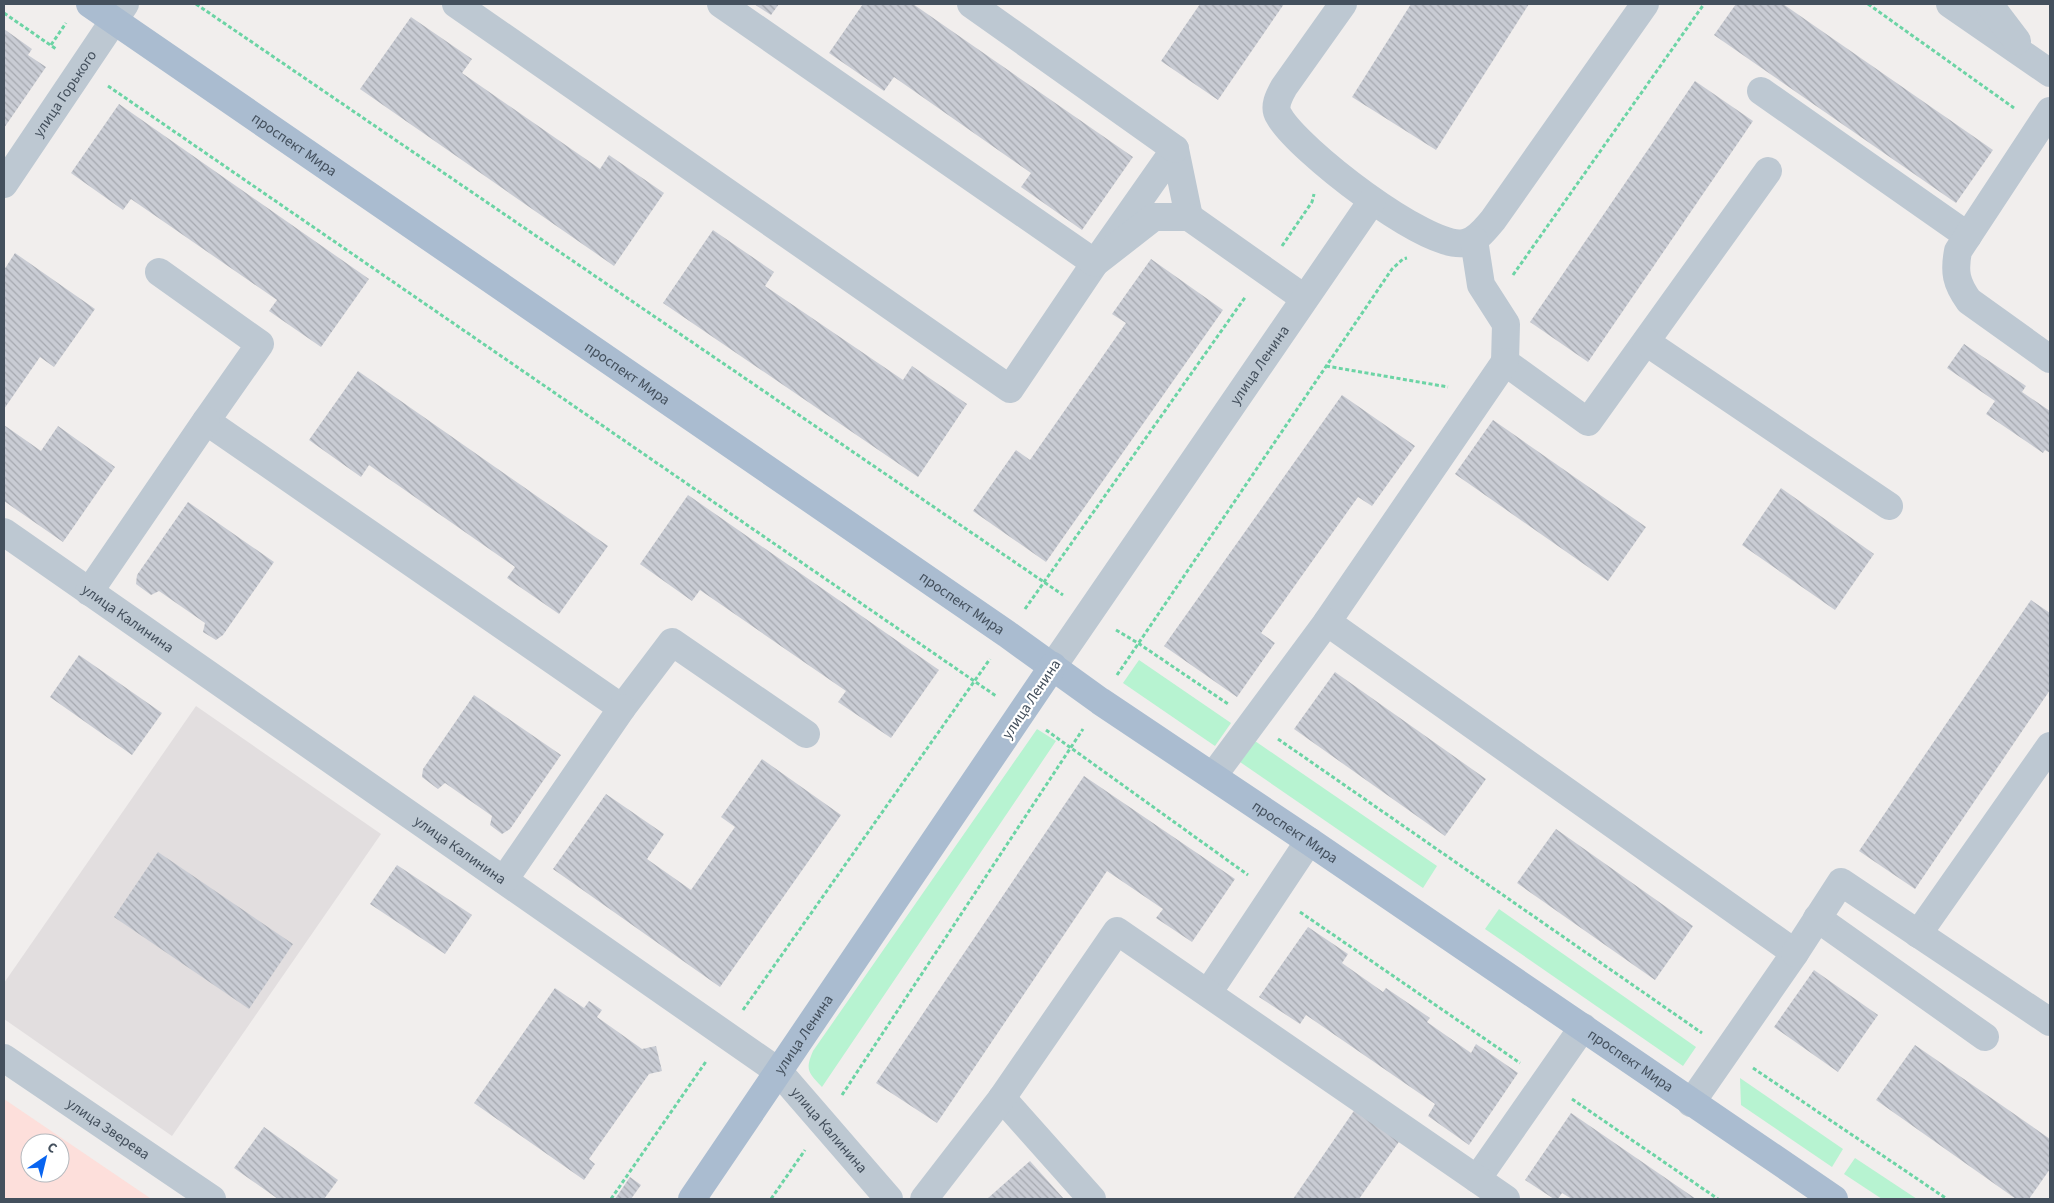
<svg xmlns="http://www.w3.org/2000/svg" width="2054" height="1203" font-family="'Source Sans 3',sans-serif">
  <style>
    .education { fill: #e2dedf }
    .medical { fill: #fddfdb; fill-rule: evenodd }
    .grass { fill: #b7f3d1 }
    .building { fill: url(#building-back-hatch) }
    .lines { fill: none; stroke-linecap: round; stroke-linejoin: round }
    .path { stroke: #6cd4a5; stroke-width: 3; stroke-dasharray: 4 2.5; stroke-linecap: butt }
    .minor { stroke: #bdc8d2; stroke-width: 28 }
    .major { stroke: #aabcd0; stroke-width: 28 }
    .labels { text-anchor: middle; stroke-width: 4.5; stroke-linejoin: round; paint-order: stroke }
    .street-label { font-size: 15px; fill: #44505d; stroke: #fff }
  </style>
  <defs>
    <pattern id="building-back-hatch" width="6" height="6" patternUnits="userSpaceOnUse" patternTransform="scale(1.25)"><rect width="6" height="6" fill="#c9ccd4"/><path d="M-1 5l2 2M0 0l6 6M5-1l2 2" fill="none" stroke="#a5a8af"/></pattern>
  </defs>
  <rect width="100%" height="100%" fill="#f1eeed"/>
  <path class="education" d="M196,706L381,834L172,1136L4,1019V983Z"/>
  <path class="medical" d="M4,1099L147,1196L151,1199H4ZM30,1143H60V1173H30Z"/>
  <g class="grass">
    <path d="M1139,660L1231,723L1215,746L1123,683Z"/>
    <path d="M1037,729L1056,741L822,1087C808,1072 805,1070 813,1051Z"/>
    <path d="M1255,741L1437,866L1423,888L1240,762Z"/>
    <path d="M1499,909L1696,1047L1683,1066L1485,929Z"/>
    <path d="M1740,1078L1843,1149L1832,1167L1741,1105Z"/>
    <path d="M1855,1158L1917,1199H1882L1844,1174Z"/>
  </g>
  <g class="building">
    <path d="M754,4H779L771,15Z"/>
    <path d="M863,4H913L1133,157L1082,230L1021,187L1031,173L894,77L884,91L829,53Z"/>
    <path d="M1200,4H1284L1218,100L1161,61Z"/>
    <path d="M1411,4H1529L1436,150L1352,97Z"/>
    <path d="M1736,4H1783L1993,150L1956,203L1714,35Z"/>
    <path d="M411,17L472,59L462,73L600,169L609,155L664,193L614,266L360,89Z"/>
    <path d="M4,29L32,49L28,55L46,67L4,128Z"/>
    <path d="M1695,81L1753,121L1588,362L1530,322Z"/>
    <path d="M119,104L369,279L321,347L269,311L277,300L131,199L123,210L71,173Z"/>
    <path d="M713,230L774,272L765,286L903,380L912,366L967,404L918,477L663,303Z"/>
    <path d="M15,253L95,309L54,367L40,357L4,409V270Z"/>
    <path d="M1151,259L1223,310L1046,562L973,511L1016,450L1030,460L1126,323L1112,314Z"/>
    <path d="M1964,344L2026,386L2022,392L2050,411V453L2045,450L2043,453L1986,414L1995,401L1947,368Z"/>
    <path d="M358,371L608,546L559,614L507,578L515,567L369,465L361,477L309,440Z"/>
    <path d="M1342,395L1415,446L1372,506L1358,497L1261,633L1275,643L1237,697L1164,646Z"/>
    <path d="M1493,420L1646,527L1608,581L1455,474Z"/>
    <path d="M4,425L41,451L58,426L115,467L63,542L4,501Z"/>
    <path d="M1781,488L1874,554L1835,610L1742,545Z"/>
    <path d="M688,495L939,670L891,738L838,702L846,691L700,590L692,601L640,564Z"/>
    <path d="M188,502L274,562L223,635L216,640L203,632L205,623L159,591L151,595L136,584L137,575Z"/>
    <path d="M2031,600L2050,613V690L1915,889L1859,851Z"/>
    <path d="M79,655L162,713L132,755L50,697Z"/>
    <path d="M1335,672L1486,779L1445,836L1294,729Z"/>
    <path d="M474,695L561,755L510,829L502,834L490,825L492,816L445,783L438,789L422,777L423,769Z"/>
    <path d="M762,759L841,815L720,987L553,869L606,794L664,834L647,859L691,890L735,827L721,817Z"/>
    <path d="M1084,776L1235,879L1192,942L1156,918L1163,909L1107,871L937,1123L876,1083Z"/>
    <path d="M1556,829L1693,926L1655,980L1517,883Z"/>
    <path d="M158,852L293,944L249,1009L114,917Z"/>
    <path d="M397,865L472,915L445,954L370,904Z"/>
    <path d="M1308,927L1348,954L1342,963L1383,992L1386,988L1430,1018L1427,1022L1471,1053L1476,1044L1518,1073L1469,1145L1428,1116L1435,1104L1306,1015L1300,1024L1259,997Z"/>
    <path d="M1814,970L1878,1015L1838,1072L1774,1027Z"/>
    <path d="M555,988L584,1008L589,1001L602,1010L597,1017L642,1049L656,1046L662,1071L649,1074L589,1159L595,1164L584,1180L474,1103Z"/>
    <path d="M1915,1045L2050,1139V1169L2029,1199H2016L1876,1100Z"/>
    <path d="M1358,1105L1403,1136L1359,1199H1293Z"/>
    <path d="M1571,1113L1696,1199H1572L1562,1193L1558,1199H1554L1525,1180Z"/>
    <path d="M264,1127L338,1180L324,1199H278L234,1168Z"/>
    <path d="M1030,1161L1064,1199H987Z"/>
    <path d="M630,1177L641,1185L631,1199H615Z"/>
  </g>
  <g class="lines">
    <g class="path">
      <path d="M196,4L1063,595"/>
      <path d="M1868,4L2014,108"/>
      <path d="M4,13L56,49"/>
      <path d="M51,45L66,23"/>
      <path d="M108,86L996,696"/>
      <path d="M1282,246L1312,202L1314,194"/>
      <path d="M1513,275L1704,4"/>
      <path d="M1326,366L1448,387"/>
      <path d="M1025,609L1246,296"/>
      <path d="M1116,630L1138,643L1228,704"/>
      <path d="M1117,675L1392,269L1403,259L1407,258"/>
      <path d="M1046,730L1248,875"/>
      <path d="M1278,739L1702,1033"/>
      <path d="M1300,912L1520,1063"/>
      <path d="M743,1010L990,659"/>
      <path d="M1753,1068L1947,1199"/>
      <path d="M842,1095L1083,729"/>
      <path d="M1572,1099L1718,1199"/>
      <path d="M611,1199L707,1060"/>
      <path d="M771,1199L805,1150"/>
    </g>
    <g class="minor">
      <path d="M456,4L1010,389L1095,263L1175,149L1189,217"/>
      <path d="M721,4L1095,263L1154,217H1189L1304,298"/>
      <path d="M971,4L1175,149"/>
      <path d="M1343,4L1284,87C1279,96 1273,107 1279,116C1297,149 1427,250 1464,243C1477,241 1485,229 1493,220L1645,4"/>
      <path d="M1950,4L2050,73"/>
      <path d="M1989,4L2017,41"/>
      <path d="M1761,91L1968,236"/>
      <path d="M2050,111L1958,251C1954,272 1956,283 1969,301L2050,359"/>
      <path id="s1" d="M4,184L125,4"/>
      <path d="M1474,240L1481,285L1506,324L1505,362L1588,422L1768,171"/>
      <path d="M159,272L260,344L206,421L622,708L672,642L806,734"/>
      <path d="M1646,342L1889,506"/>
      <path id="s2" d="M4,532L779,1072L889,1199"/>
      <path d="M89,592L206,421"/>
      <path d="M1327,622L1505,362"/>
      <path id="s3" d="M1053,666L1372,201"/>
      <path d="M1213,776L1327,622L1795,953L1691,1103"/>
      <path d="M504,880L622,708"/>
      <path d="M1817,918L1985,1037"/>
      <path d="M1918,934L2050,746"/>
      <path d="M1795,953L1841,882L2050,1022"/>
      <path d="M1208,993L1309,841"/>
      <path id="s4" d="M4,1058L212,1199"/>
      <path d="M1002,1098L1092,1199"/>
      <path d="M1477,1179L1583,1027"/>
      <path d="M924,1199L1002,1098L1117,931L1506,1199"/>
    </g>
    <g class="major">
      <path id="s5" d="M90,4L1007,634L1100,701L1309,841L1834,1199"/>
      <path id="s6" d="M692,1199L1053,666"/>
    </g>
  </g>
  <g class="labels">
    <g class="street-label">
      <text dy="5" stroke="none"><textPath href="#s1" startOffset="109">улица Горького</textPath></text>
      <text dy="5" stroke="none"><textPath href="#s5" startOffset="248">проспект Мира</textPath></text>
      <text dy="5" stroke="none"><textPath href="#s3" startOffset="365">улица Ленина</textPath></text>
      <text dy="5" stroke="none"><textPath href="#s5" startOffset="652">проспект Мира</textPath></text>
      <text dy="5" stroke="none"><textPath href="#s5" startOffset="1058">проспект Мира</textPath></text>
      <text dy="5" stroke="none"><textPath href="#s2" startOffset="151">улица Калинина</textPath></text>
      <text transform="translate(1031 699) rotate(-56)" y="5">улица Ленина</text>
      <text dy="5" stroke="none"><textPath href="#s5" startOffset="1462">проспект Мира</textPath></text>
      <text dy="5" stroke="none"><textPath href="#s2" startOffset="556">улица Калинина</textPath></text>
      <text dy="5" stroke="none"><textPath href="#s6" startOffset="199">улица Ленина</textPath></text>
      <text dy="5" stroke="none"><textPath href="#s5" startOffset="1868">проспект Мира</textPath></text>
      <text dy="5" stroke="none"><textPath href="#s4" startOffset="126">улица Зверева</textPath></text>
      <text dy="5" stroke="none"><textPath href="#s2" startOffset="1021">улица Калинина</textPath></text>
    </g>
  </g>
  <rect width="2054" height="1203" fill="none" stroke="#44505d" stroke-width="10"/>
  <g transform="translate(45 1158) rotate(35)"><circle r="24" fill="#ffffff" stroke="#b4b9be"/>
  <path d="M0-4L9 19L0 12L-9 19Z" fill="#0864f0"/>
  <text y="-8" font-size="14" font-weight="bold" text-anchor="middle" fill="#44505d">С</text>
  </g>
</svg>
